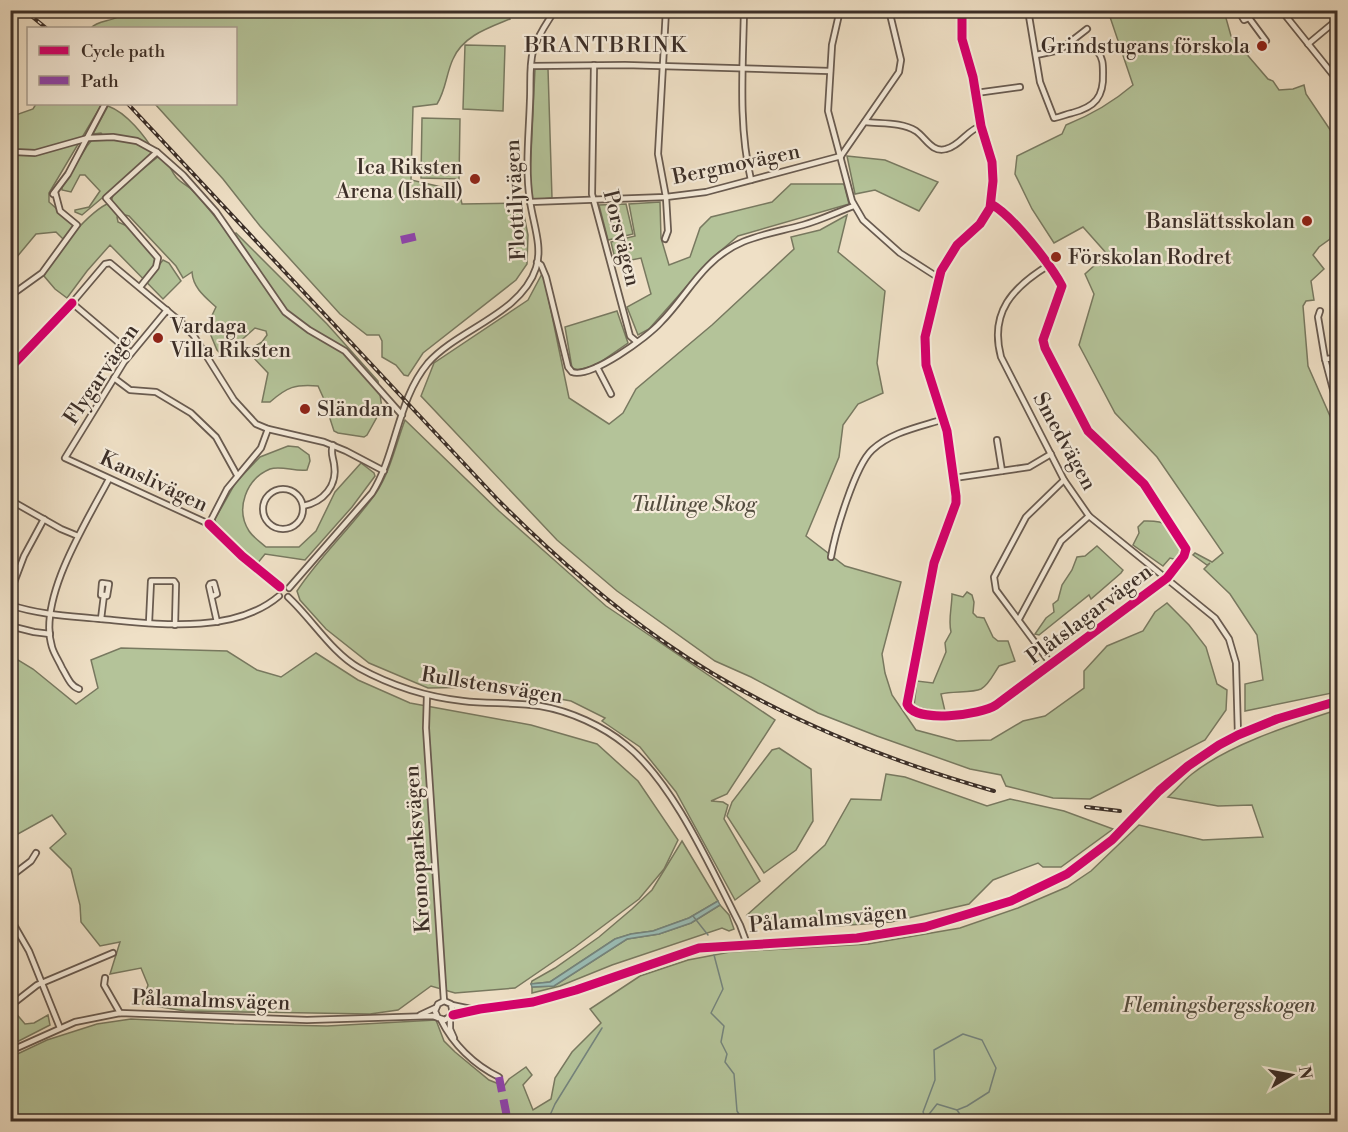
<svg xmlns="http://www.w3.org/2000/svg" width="1348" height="1132" font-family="'Libre Bodoni',serif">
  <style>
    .green { fill: #b4c399; stroke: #787960; stroke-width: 1.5 }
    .water { fill: #9abdb6; stroke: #74847d; stroke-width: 1.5 }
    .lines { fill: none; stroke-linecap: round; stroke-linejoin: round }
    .stream { stroke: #74847d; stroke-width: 1.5 }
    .minor-casing { stroke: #695b50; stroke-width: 8 }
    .minor { stroke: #f5ebda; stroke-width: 4.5 }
    .rail-casing { stroke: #3c2f28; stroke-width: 4 }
    .rail { stroke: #f5ebda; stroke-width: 1.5; stroke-dasharray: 4.5; stroke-linecap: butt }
    .quiet { stroke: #8e44ad; stroke-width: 8; stroke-dasharray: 15 8; stroke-linecap: butt }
    .cycleway-casing { stroke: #f5ebda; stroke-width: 13 }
    .cycleway { stroke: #d6006c; stroke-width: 9 }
    .poi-dot { fill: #8f2418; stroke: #f5ebda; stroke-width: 2 }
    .labels { text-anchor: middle; stroke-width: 4.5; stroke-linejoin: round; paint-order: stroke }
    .poi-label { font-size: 21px; fill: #3c2f28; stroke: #f5ebda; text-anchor: end }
    .street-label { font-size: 21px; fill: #3c2f28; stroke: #f5ebda }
    .park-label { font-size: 21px; font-style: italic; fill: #544d3f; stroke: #f5ebda }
    .neighbourhood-label { font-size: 22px; letter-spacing: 1.5px; fill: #3c2f28; stroke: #f5ebda }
  </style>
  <rect width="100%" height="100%" fill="#efe0c6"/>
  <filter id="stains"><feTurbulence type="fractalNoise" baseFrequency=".00333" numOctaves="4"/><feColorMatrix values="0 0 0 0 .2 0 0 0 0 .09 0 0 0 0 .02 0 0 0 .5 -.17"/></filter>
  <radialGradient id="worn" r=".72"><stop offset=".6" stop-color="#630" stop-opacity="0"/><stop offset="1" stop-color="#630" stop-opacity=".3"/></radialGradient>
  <g class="green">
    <path d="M122,10L510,11L507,13L510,19C488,28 463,36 453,59C446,74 446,90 437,104L413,107L411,180L446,188H458L462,204L519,203L522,205L528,235L527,264L516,280L423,353L408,376L404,375L396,365L382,357V341L379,335H367L340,314L260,226L223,179L155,104H236V28H91C98,20 112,22 121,15Z"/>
    <path d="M1115,11H1224L1231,36L1268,79L1273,81L1279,90L1293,89L1304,85L1306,94L1337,140V207L1330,239L1319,247L1313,255L1324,269L1311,281L1314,300L1306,301L1303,306L1308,366L1337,432V692L1245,711V684L1263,680L1257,635L1230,594L1204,569L1210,563L1207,565L1193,555L1195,553L1212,562L1223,553L1157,457L1115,413L1079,345L1094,294L1085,274L1107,254L1083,227L1054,243L1032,209L1015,174L1017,156L1062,134L1066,125C1091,115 1112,103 1133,85L1110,17Z"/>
    <path d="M465,45L505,46L503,111L463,109Z"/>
    <path d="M535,69H548L552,198L532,200L530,176Z"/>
    <path d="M36,104H102L49,193V202L75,225L63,239L56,232L36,234L11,264L10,117L33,109Z"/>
    <path d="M108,106C127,113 145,136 155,153L82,215L75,212V210L89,207L100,191L85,175H80L71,192L62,190V187L87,146L92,140L104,137L101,133L93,134Z"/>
    <path d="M422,118L460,119L459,179L421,178Z"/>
    <path d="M159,156C169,160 170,170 176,177C180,182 186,185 191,189C206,204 218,221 231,237L236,233L327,324L378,381L382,408L367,435L364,437L338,433L334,431L323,397L318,386C295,384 287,387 270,402H262L268,373L252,356L254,347L262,342L267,335L266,331L255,328L228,352L220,353L217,350L207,326L216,307C205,297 193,288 192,272L183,278L176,266L129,216L121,214L117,217L118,222L127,226L155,256L154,265L156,269L163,260L169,263L181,281L163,299L110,245L87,271L67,298L55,289L44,276C54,253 89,211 111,202L114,192Z"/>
    <path d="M847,156L885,160L938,182L919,211L875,190L855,194Z"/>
    <path d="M791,184H844L849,204L738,236L710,260L649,329L638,335L627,307L651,294L641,258L616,263L611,242L635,236L629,204L660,202L661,238L669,265L690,257L700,228L711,217L772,202Z"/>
    <path d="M626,204L633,234L608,240L599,205Z"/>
    <path d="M847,215L838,252L885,291L877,363L883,393L858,404L843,425L839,457L806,536L845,566L901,582L882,654L885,673L892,695L916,730L957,741L991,740L1023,721L1045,716L1084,688V671L1107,646L1143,631L1155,612L1167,603L1189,625L1206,647L1217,684L1227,690L1226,710L1205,740L1090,799L1053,798L1006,786L1001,775L970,769L877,736L818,713L751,677L715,661L617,591L557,540L421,396L434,363L528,300L543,272L569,398L609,424L623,413L636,389L712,325L794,249L791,237L820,230Z"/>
    <path d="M617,311L628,343L596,365L578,370L572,368L565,327Z"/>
    <path d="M405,420L499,511L606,606L775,720L727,794L711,801L723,802L728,805L724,819L760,881L735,900L676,792L640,747L602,721L605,718L571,701L493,687L428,688L369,663L326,629L300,600L297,591C320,556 352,527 376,493C390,472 396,444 405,420Z"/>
    <path d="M288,446L298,447L309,455L310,461L307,470C295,472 281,465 270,469C246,479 235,509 249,531C253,537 260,542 266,547H299L316,531L335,492L361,463L374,473L375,476L352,507L305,560L265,554L257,564L216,524L215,519L236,482L260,457Z"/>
    <path d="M1144,521C1172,520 1171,528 1184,550L1177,560L1170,558L1163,566L1133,545L1139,533L1138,527Z"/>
    <path d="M1097,546L1123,570L1121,573L1091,599L1089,595L1039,635L1035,634L1046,618L1054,612L1053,604L1058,600L1062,585L1072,570L1077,557L1085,556Z"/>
    <path d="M967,592L972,595L974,602L973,613L977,617L984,618L993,637L998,641H1008L1015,661L999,666C994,673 989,685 981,689C972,693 952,691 941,694L945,711L937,712L914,706L917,681L933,683L946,652L945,643L951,632C948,620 952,607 952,594L963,597Z"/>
    <path d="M121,648L227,651L257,670L281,677L316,653L358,680L410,703L531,725L597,744L638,781L678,840L664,869L639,899L575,947L515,988L455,993L431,986L398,1010L370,1014L185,1011L142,1004L148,985L141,968L110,974L120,942L100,946L81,922L80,905L71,869L50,848L66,834L52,815L18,834L11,823L10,655L33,669L76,704L98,688L91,660Z"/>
    <path d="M1337,710V1121H11V1057L47,1040L97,1024L131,1019L234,1024L327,1026L436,1020L444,1041L455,1052L489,1080L504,1086L509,1079L526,1067L532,1075L523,1085L533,1110L551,1099L555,1078L572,1052L601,1023L590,1009L640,976L688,960L730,952L868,944L960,928L1018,908L1067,887L1091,871L1139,825L1203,840L1263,837L1252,805L1218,806L1168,797C1176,790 1183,781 1192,774C1230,744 1291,725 1337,710Z"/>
    <path d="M779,748L811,769L813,821L796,850L764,873L727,816L732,802L772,750Z"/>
    <path d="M886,774L905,777L987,806L1010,799L1064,811L1113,829L1061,867H1043L1038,863L993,880L969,904L891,922L836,926L791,921L776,927L747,915L825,845L851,799L881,800Z"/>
    <path d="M682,841L718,901L689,918L653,931L631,934L615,939L550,982L531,984L532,981L555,968L599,937L632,909L652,890Z"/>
    <path d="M720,905L729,915L734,929L729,931L722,928L612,965L560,986L532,993V987L554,986L627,939L659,934L691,923Z"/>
    <path d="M14,1011L25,1024L34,1023L48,1015L50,1025L11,1045V1013Z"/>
  </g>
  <path class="water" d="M718,901L720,905L691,923L659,934L627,939L554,986L532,987L531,984L550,982L615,939L631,934L653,931L689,918Z"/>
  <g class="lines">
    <g class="stream">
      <path d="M693,916L708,935"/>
      <path d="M714,955L723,989L711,1013L724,1026L721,1042L727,1054L725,1062L734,1074L737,1111L744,1122"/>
      <path d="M926,1118L923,1112L935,1080L934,1050L963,1034L982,1040L996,1068L989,1092L967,1106L957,1110"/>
      <path d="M547,1122L555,1104L602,1028"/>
      <path d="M923,1122L937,1104L957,1110L965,1122"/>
    </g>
    <defs>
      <g id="minor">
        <path d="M744,10C743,67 738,125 751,180"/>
        <path d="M840,10L832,45L828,111L852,201L863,220L900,253L939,278"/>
        <path d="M962,10V39L973,77L981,126L992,162L993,181L990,208L980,224L957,245L941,271L925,337L926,365L947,431L956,496V503L934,563L907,704C915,724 981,715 996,705L1167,578L1184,556L1186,549L1144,484L1088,431L1045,348L1043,340L1062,286C1051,265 1012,215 991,204"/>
        <path d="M1028,10L1040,82L1054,118C1061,117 1066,114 1072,113C1095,107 1104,97 1103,73C1103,64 1103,58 1097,51"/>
        <path d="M1238,10L1244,20L1249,18L1266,41"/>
        <path d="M1281,10L1338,81"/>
        <path d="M1308,44L1338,19"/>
        <path d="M1036,55L1060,50L1087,29"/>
        <path d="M594,65L592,194L630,336L637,342"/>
        <path d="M531,66L625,65L830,71"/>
        <path d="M976,93L1020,87"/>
        <path d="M865,122C882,124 901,122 916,131C926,138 932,153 946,149C960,146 967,130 981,126"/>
        <path d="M10,149L15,152L35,153L88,138L113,137L137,141L157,152L183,175L216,212L285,312L309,330L345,351L402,415"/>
        <path d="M841,156L899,72L901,60L889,10"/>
        <path d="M53,194L68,174L105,104"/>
        <path d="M530,202L666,197L706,192L841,156"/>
        <path d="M665,239L668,231L666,197L658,154L666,10"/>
        <path d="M537,262L541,265L546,277L568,367L572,372C590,379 648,337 661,322C678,305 691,283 708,266C736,237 766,235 803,225C821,220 837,212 854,206"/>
        <path d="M1049,265C1013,287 989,312 1001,357L1064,480L1089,516L1215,618L1229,639L1236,663L1238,735"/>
        <path d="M140,287L156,267L158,258L106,198L157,152"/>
        <path d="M10,296L42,273L77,225L60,211L55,192"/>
        <path d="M72,303L131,353"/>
        <path d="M167,310L124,362L65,458L209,524L242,556L280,587"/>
        <path d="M1320,311L1318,317L1325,359"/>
        <path d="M1338,358L1325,359L1335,397L1334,409L1338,417"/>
        <path d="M597,367L611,394"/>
        <path d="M10,368L72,303L105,264L110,263L182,323L194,336L234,400L256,424L268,429L324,442L346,451L384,471"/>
        <path d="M114,378L130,390L156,392L191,413L216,437L237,475"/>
        <path d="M997,440L1002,471"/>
        <path d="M954,478L1029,467L1051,454"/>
        <circle cx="283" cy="509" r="20"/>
        <path d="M10,500L61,529L78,536"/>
        <path d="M303,506C323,502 338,486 334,464C333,457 330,452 333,445"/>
        <path d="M209,524L227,489L261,448L268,429"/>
        <path d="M831,557C835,533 855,466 872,450C891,432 919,427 944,419"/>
        <path d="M289,588L372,493C397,453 397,400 428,363C458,329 521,314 536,268C543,247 533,223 530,201C525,168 529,134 530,101C531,84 529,66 533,51C537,36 547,23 555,10"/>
        <path d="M10,593L24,556L44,519"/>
        <path d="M213,596L217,594L214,583L210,584L209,586L217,622"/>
        <path d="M288,597C311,618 332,653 359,668C390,685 427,697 463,701C488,704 514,702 540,706C570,711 603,726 626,745C674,783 712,871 740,925L747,944"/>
        <path d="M10,605C40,615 71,616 101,619C156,624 233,635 279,596"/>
        <path d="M101,619L104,595L107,596L109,584L102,583L101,595H104"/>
        <path d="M1019,619L1061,541L1089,516"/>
        <path d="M149,623L151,581H174L176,584L175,625"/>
        <path d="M10,626L34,632L50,634"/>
        <path d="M1051,664L996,590L994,577L1026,517L1064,480"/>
        <path d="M79,689C70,686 67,676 62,668C59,661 54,654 52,647C37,599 87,521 109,479"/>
        <path d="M427,695L426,728L444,1001"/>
        <path d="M10,877L31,861L36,853"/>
        <path d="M10,918L29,951L60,1028"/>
        <path d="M105,978L104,985L120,1013"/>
        <path d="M452,1005L471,1009"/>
        <path d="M10,1006L37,985L113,953"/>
        <path d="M420,1015L435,1008"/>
        <path d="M453,1015L480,1009L533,1002L576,990L699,948L857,938L925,927L1011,901L1067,874L1112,840L1159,791L1188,766L1219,745L1238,735L1277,719L1338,701"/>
        <path d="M450,1019V1029L454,1038"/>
        <path d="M441,1020C453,1044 474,1065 499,1077"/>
        <path d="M10,1051L75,1022L120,1013L307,1020L433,1016L445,1020L453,1014L451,1004L444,1001L438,1004L435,1011L438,1018"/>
      </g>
    </defs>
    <use href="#minor" class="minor-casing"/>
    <use href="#minor" class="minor"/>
    <defs>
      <g id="rail">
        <path d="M24,10L46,28"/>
        <path d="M128,104L499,501C550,552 605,601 664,642C764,712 878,758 994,791"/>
        <path d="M1086,807L1120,811"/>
      </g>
    </defs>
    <use href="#rail" class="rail-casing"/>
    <use href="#rail" class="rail"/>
    <g class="quiet">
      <path d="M401,240L418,236"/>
      <path d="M499,1077L508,1122"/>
    </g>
    <defs>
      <g id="cycleway">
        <path d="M962,10V39L973,77L981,126L992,162L993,181L990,208L980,224L957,245L941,271L925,337L926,365L947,431L956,496V503L934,563L907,704C915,724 981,715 996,705L1167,578L1184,556L1186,549L1144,484L1088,431L1045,348L1043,340L1062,286C1051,265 1012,215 991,204"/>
        <path d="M10,368L72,303"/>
        <path d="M209,524L242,556L280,587"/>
        <path d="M453,1015L480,1009L533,1002L576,990L699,948L857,938L925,927L1011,901L1067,874L1112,840L1159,791L1188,766L1219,745L1238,735L1277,719L1338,701"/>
      </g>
    </defs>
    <use href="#cycleway" class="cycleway-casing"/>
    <use href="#cycleway" class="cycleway"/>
  </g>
  <g class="poi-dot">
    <circle cx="1262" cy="46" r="6"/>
    <circle cx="475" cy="179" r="6"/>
    <circle cx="1307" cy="221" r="6"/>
    <circle cx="1056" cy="257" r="6"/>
    <circle cx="158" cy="338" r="6"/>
    <circle cx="305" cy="409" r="6"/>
  </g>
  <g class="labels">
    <g class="poi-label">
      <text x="1250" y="53">Grindstugans förskola</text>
      <text x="463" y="174">Ica Riksten<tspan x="463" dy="24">Arena (Ishall)</tspan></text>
      <text x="1295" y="228">Banslättsskolan</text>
      <text x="1068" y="264" text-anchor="start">Förskolan Rodret</text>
      <text x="170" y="333" text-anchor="start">Vardaga<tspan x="170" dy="24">Villa Riksten</tspan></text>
      <text x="317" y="416" text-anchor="start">Sländan</text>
    </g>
    <g class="street-label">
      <text transform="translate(736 164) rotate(-12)" y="7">Bergmovägen</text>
      <text transform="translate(515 200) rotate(-93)" y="7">Flottiljvägen</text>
      <text transform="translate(622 238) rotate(76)" y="7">Porsvägen</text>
      <text transform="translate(101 374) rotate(-56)" y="7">Flygarvägen</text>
      <text transform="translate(1065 441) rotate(61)" y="7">Smedvägen</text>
      <text transform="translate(154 481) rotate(25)" y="7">Kanslivägen</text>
      <text transform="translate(1089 614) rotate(-37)" y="7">Plåtslagarvägen</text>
      <text transform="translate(492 685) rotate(9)" y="7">Rullstensvägen</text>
      <text transform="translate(417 849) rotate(-94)" y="7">Kronoparksvägen</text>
      <text transform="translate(828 918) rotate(-5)" y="7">Pålamalmsvägen</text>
      <text transform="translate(211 1000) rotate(2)" y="7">Pålamalmsvägen</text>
    </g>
    <g class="park-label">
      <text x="694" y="511">Tullinge Skog</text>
      <text x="1219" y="1012">Flemingsbergsskogen</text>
    </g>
    <g class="neighbourhood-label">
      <text x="606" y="52">BRANTBRINK</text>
    </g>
  </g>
  <rect width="1348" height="1132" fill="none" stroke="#efe0c6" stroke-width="36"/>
  <rect x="12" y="12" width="1324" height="1108" fill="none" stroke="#3c2f28" stroke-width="3"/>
  <rect x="18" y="18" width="1312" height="1096" fill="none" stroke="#3c2f28" stroke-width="1.5"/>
  <rect x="27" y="27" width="210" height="78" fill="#f5ebda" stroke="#aba093" stroke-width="1.5"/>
  <rect x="39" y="46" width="30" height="9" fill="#d6006c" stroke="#aba093" stroke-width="1.5"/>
  <text x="81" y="57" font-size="18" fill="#3c2f28">Cycle path</text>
  <rect x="39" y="76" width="30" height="9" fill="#8e44ad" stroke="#aba093" stroke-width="1.5"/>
  <text x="81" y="87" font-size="18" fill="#3c2f28">Path</text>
  <g transform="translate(1291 1075) rotate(80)" stroke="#f5ebda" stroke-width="4.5" paint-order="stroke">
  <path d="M0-4.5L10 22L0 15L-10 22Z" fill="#3c2f28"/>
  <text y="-9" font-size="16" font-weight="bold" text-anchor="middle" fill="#3c2f28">N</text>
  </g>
  <rect width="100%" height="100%" filter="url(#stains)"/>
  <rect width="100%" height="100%" fill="url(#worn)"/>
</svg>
